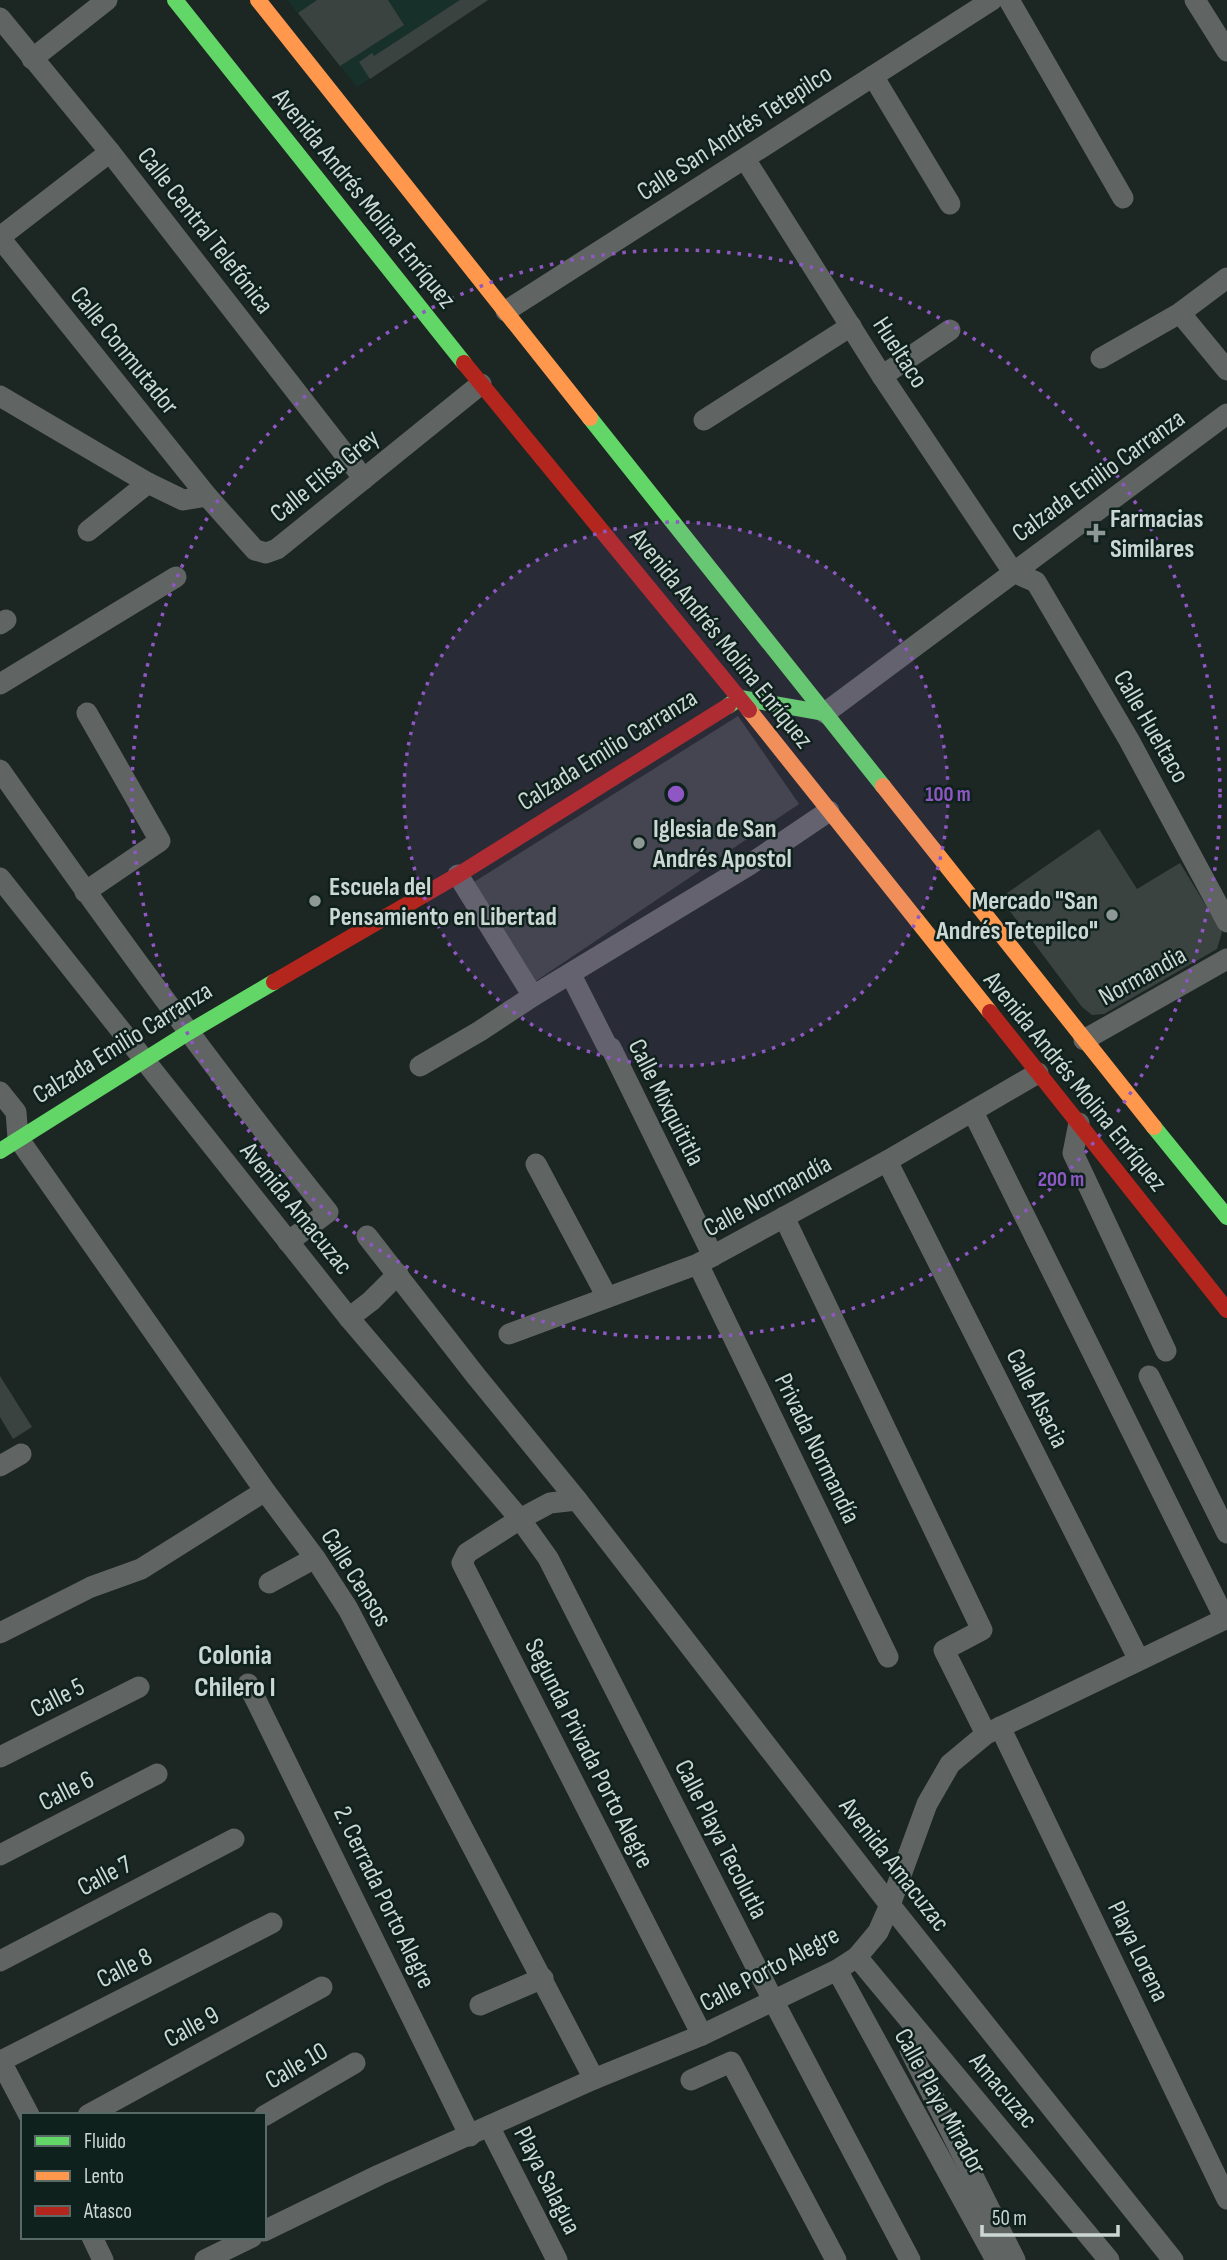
<svg xmlns="http://www.w3.org/2000/svg" width="1227" height="2260" font-family="'Sofia Sans Condensed',sans-serif">
  <style>
    .built { fill: #17302a }
    .building { fill: #3b4340 }
    .lines { fill: none; stroke-linecap: round; stroke-linejoin: round }
    .street { stroke: #606463; stroke-width: 21 }
    .fast { stroke: #63d668; stroke-width: 16 }
    .slow { stroke: #ff974d; stroke-width: 16 }
    .jam { stroke: #b3261e; stroke-width: 16 }
    .ring { fill: none; stroke: #8f57c4; stroke-width: 3.5; stroke-dasharray: 3.5 7 }
    .poi-dot { fill: #8e9996; stroke: #0e211c; stroke-width: 2.5 }
    .labels { text-anchor: middle; stroke-width: 5; stroke-linejoin: round; paint-order: stroke }
    .street-label { font-size: 26px; fill: #ccd7d4; stroke: #0e211c }
    .poi-label { font-size: 26px; font-weight: bold; fill: #ccd7d4; stroke: #0e211c; text-anchor: start }
    .neighbourhood-label { font-size: 28px; font-weight: bold; fill: #ccd7d4; stroke: #0e211c }
    .centre { fill: #8f57c4; stroke: #0e211c; stroke-width: 3.5 }
    .ring-label { font-size: 21px; text-anchor: middle; font-weight: bold; fill: #8f57c4; stroke: #0e211c; stroke-width: 5; stroke-linejoin: round; paint-order: stroke }
  </style>
  <rect width="100%" height="100%" fill="#1c2623"/>
  <path class="built" d="M287,0H488L357,87Z"/>
  <g class="building">
    <path d="M317,0H388L404,25L340,66L298,13Z"/>
    <path d="M460,0H488L370,79L359,62L372,53L374,56Z"/>
    <path d="M738,716L799,804L536,981L474,882Z"/>
    <path d="M1099,829L1137,889L1180,863L1222,932L1217,949L1104,1014L1092,1015L1082,1007L1000,898Z"/>
    <path d="M0,1376L32,1427L13,1439L0,1417Z"/>
  </g>
  <g class="lines">
    <g class="street">
      <path d="M1009,0L1123,198"/>
      <path d="M1195,0L1227,51"/>
      <path d="M0,18L110,152L364,479"/>
      <path d="M32,59L107,0"/>
      <path d="M873,76L950,204"/>
      <path d="M745,159L882,376L1013,572L1036,582L1129,740L1227,922"/>
      <path d="M0,237L110,152"/>
      <path d="M0,238L207,496L255,550L266,553L277,549L481,384"/>
      <path d="M506,311L992,0"/>
      <path d="M1180,313L1227,370"/>
      <path d="M1101,358L1180,313L1227,278"/>
      <path d="M882,376L950,330"/>
      <path d="M0,396L148,483L183,500L207,496"/>
      <path d="M704,420L851,326"/>
      <path d="M88,531L148,483"/>
      <path d="M0,624L6,620"/>
      <path d="M0,684L176,577"/>
      <path d="M825,713L1227,414"/>
      <path d="M0,770C105,920 213,1069 328,1212L288,1242"/>
      <path d="M458,875L533,996"/>
      <path d="M0,878L349,1318L520,1519L548,1558L774,2002L910,2260"/>
      <path d="M85,892L160,841L87,713"/>
      <path d="M571,975L607,1046L611,1048L713,1256"/>
      <path d="M1084,1040L1227,959"/>
      <path d="M420,1066L480,1031L533,996L749,865L829,811"/>
      <path d="M0,1092L16,1112L18,1138L265,1491L315,1558L348,1609L594,2079"/>
      <path d="M973,1112L1225,1619"/>
      <path d="M1079,1123L1073,1153L1166,1351"/>
      <path d="M887,1161L1139,1660"/>
      <path d="M536,1164L607,1297"/>
      <path d="M784,1217L982,1630L944,1650L986,1734"/>
      <path d="M367,1236L476,1376L577,1500L890,1905L1173,2260"/>
      <path d="M698,1264L888,1657"/>
      <path d="M349,1318L371,1301L398,1274"/>
      <path d="M509,1334L698,1264L887,1161L1038,1073"/>
      <path d="M1149,1376L1227,1533"/>
      <path d="M0,1466L21,1454"/>
      <path d="M577,1500L550,1503L520,1519L467,1553L462,1563L702,2035"/>
      <path d="M269,1583L315,1558"/>
      <path d="M0,1633L91,1587L141,1569L265,1491"/>
      <path d="M248,1684L470,2136"/>
      <path d="M1000,1727L1227,2199"/>
      <path d="M0,1757L139,1687"/>
      <path d="M0,1855L157,1774"/>
      <path d="M857,1957L1109,2260"/>
      <path d="M0,1961L234,1839"/>
      <path d="M837,1970L996,2260"/>
      <path d="M480,2005L543,1978"/>
      <path d="M910,2050L1015,2260"/>
      <path d="M0,2060L29,2115"/>
      <path d="M1,2061L272,1923"/>
      <path d="M691,2080L731,2062L836,2260"/>
      <path d="M88,2115L322,1987"/>
      <path d="M264,2116L355,2063"/>
      <path d="M489,2126L557,2260"/>
      <path d="M264,2231L379,2175L594,2079L702,2035L837,1970L857,1957L878,1932L890,1905L927,1804L950,1764L986,1734L1227,1618"/>
      <path d="M92,2237L103,2260"/>
      <path d="M205,2260L252,2237"/>
    </g>
    <g class="fast">
      <path d="M175,0L464,363"/>
      <path d="M590,418L883,786"/>
      <path d="M728,706L740,698L825,713"/>
      <path d="M1154,1127L1227,1217"/>
      <path d="M0,1151L189,1032L274,982"/>
    </g>
    <g class="slow">
      <path d="M258,0L590,418"/>
      <path d="M749,710L990,1012"/>
      <path d="M883,786L1154,1127"/>
    </g>
    <g class="jam">
      <path d="M464,363L749,710"/>
      <path d="M274,982L458,875L728,706"/>
      <path d="M990,1012L1227,1310"/>
    </g>
  </g>
  <circle cx="676" cy="794" r="272" fill="#8f57c4" fill-opacity=".12"/>
  <g class="ring">
    <circle cx="676" cy="794" r="272"/>
    <circle cx="676" cy="794" r="544"/>
  </g>
  <g class="poi-dot">
    <path d="M1092.5 522.5h7v7h7v7h-7v7h-7v-7h-7v-7h7z"/>
    <circle cx="639" cy="843" r="7"/>
    <circle cx="315" cy="901" r="7"/>
    <circle cx="1112" cy="915" r="7"/>
  </g>
  <g class="labels">
    <g class="street-label">
      <text transform="translate(734 132) rotate(-33)" y="9">Calle San Andrés Tetepilco</text>
      <text transform="translate(365 198) rotate(51)" y="9">Avenida Andrés Molina Enríquez</text>
      <text transform="translate(206 230) rotate(52)" y="9">Calle Central Telefónica</text>
      <text transform="translate(125 350) rotate(51)" y="9">Calle Conmutador</text>
      <text transform="translate(901 352) rotate(57)" y="9">Hueltaco</text>
      <text transform="translate(324 475) rotate(-39)" y="9">Calle Elisa Grey</text>
      <text transform="translate(1098 475) rotate(-36)" y="9">Calzada Emilio Carranza</text>
      <text transform="translate(722 638) rotate(51)" y="9">Avenida Andrés Molina Enríquez</text>
      <text transform="translate(1152 726) rotate(60)" y="9">Calle Hueltaco</text>
      <text transform="translate(607 749) rotate(-32)" y="9">Calzada Emilio Carranza</text>
      <text transform="translate(1142 975) rotate(-29)" y="9">Normandia</text>
      <text transform="translate(122 1042) rotate(-32)" y="9">Calzada Emilio Carranza</text>
      <text transform="translate(1076 1081) rotate(51)" y="9">Avenida Andrés Molina Enríquez</text>
      <text transform="translate(667 1102) rotate(63)" y="9">Calle Mixquititla</text>
      <text transform="translate(767 1195) rotate(-29)" y="9">Calle Normandía</text>
      <text transform="translate(297 1208) rotate(51)" y="9">Avenida Amacuzac</text>
      <text transform="translate(1038 1398) rotate(63)" y="9">Calle Alsacia</text>
      <text transform="translate(818 1448) rotate(64)" y="9">Privada Normandía</text>
      <text transform="translate(357 1577) rotate(58)" y="9">Calle Censos</text>
      <text transform="translate(57 1697) rotate(-27)" y="9">Calle 5</text>
      <text transform="translate(590 1753) rotate(63)" y="9">Segunda Privada Porto Alegre</text>
      <text transform="translate(66 1790) rotate(-27)" y="9">Calle 6</text>
      <text transform="translate(722 1839) rotate(63)" y="9">Calle Playa Tecolutla</text>
      <text transform="translate(895 1864) rotate(52)" y="9">Avenida Amacuzac</text>
      <text transform="translate(104 1875) rotate(-28)" y="9">Calle 7</text>
      <text transform="translate(385 1897) rotate(64)" y="9">2. Cerrada Porto Alegre</text>
      <text transform="translate(1139 1951) rotate(64)" y="9">Playa Lorena</text>
      <text transform="translate(124 1967) rotate(-27)" y="9">Calle 8</text>
      <text transform="translate(769 1968) rotate(-28)" y="9">Calle Porto Alegre</text>
      <text transform="translate(191 2026) rotate(-29)" y="9">Calle 9</text>
      <text transform="translate(296 2065) rotate(-30)" y="9">Calle 10</text>
      <text transform="translate(1004 2090) rotate(50)" y="9">Amacuzac</text>
      <text transform="translate(941 2101) rotate(61)" y="9">Calle Playa Mirador</text>
      <text transform="translate(548 2180) rotate(63)" y="9">Playa Salagua</text>
    </g>
    <g class="poi-label">
      <text x="1110" y="527">Farmacias<tspan x="1110" dy="30">Similares</tspan></text>
      <text x="653" y="837">Iglesia de San<tspan x="653" dy="30">Andrés Apostol</tspan></text>
      <text x="329" y="895">Escuela del<tspan x="329" dy="30">Pensamiento en Libertad</tspan></text>
      <text x="1098" y="909" text-anchor="end">Mercado "San<tspan x="1098" dy="30">Andrés Tetepilco"</tspan></text>
    </g>
    <g class="neighbourhood-label">
      <text x="235" y="1664">Colonia<tspan x="235" dy="32">Chilero I</tspan></text>
    </g>
  </g>
  <circle cx="676" cy="794" r="10" class="centre"/>
  <g class="ring-label">
    <text x="948" y="801">100 m</text>
    <text x="1061" y="1186">200 m</text>
  </g>
  <rect x="21" y="2113" width="245" height="126" fill="#0e211c" stroke="#5a6a66" stroke-width="2"/>
  <rect x="35" y="2136" width="35" height="10" fill="#63d668" stroke="#5a6a66" stroke-width="2"/>
  <text x="84" y="2148" font-size="21" fill="#ccd7d4">Fluido</text>
  <rect x="35" y="2171" width="35" height="10" fill="#ff974d" stroke="#5a6a66" stroke-width="2"/>
  <text x="84" y="2183" font-size="21" fill="#ccd7d4">Lento</text>
  <rect x="35" y="2206" width="35" height="10" fill="#b3261e" stroke="#5a6a66" stroke-width="2"/>
  <text x="84" y="2218" font-size="21" fill="#ccd7d4">Atasco</text>
  <path d="M982 2225v10h136v-10" fill="none" stroke="#ccd7d4" stroke-width="3.5"/>
  <text x="992" y="2225" font-size="21" fill="#ccd7d4" stroke="#0e211c" stroke-width="5" paint-order="stroke">50 m</text>
</svg>
